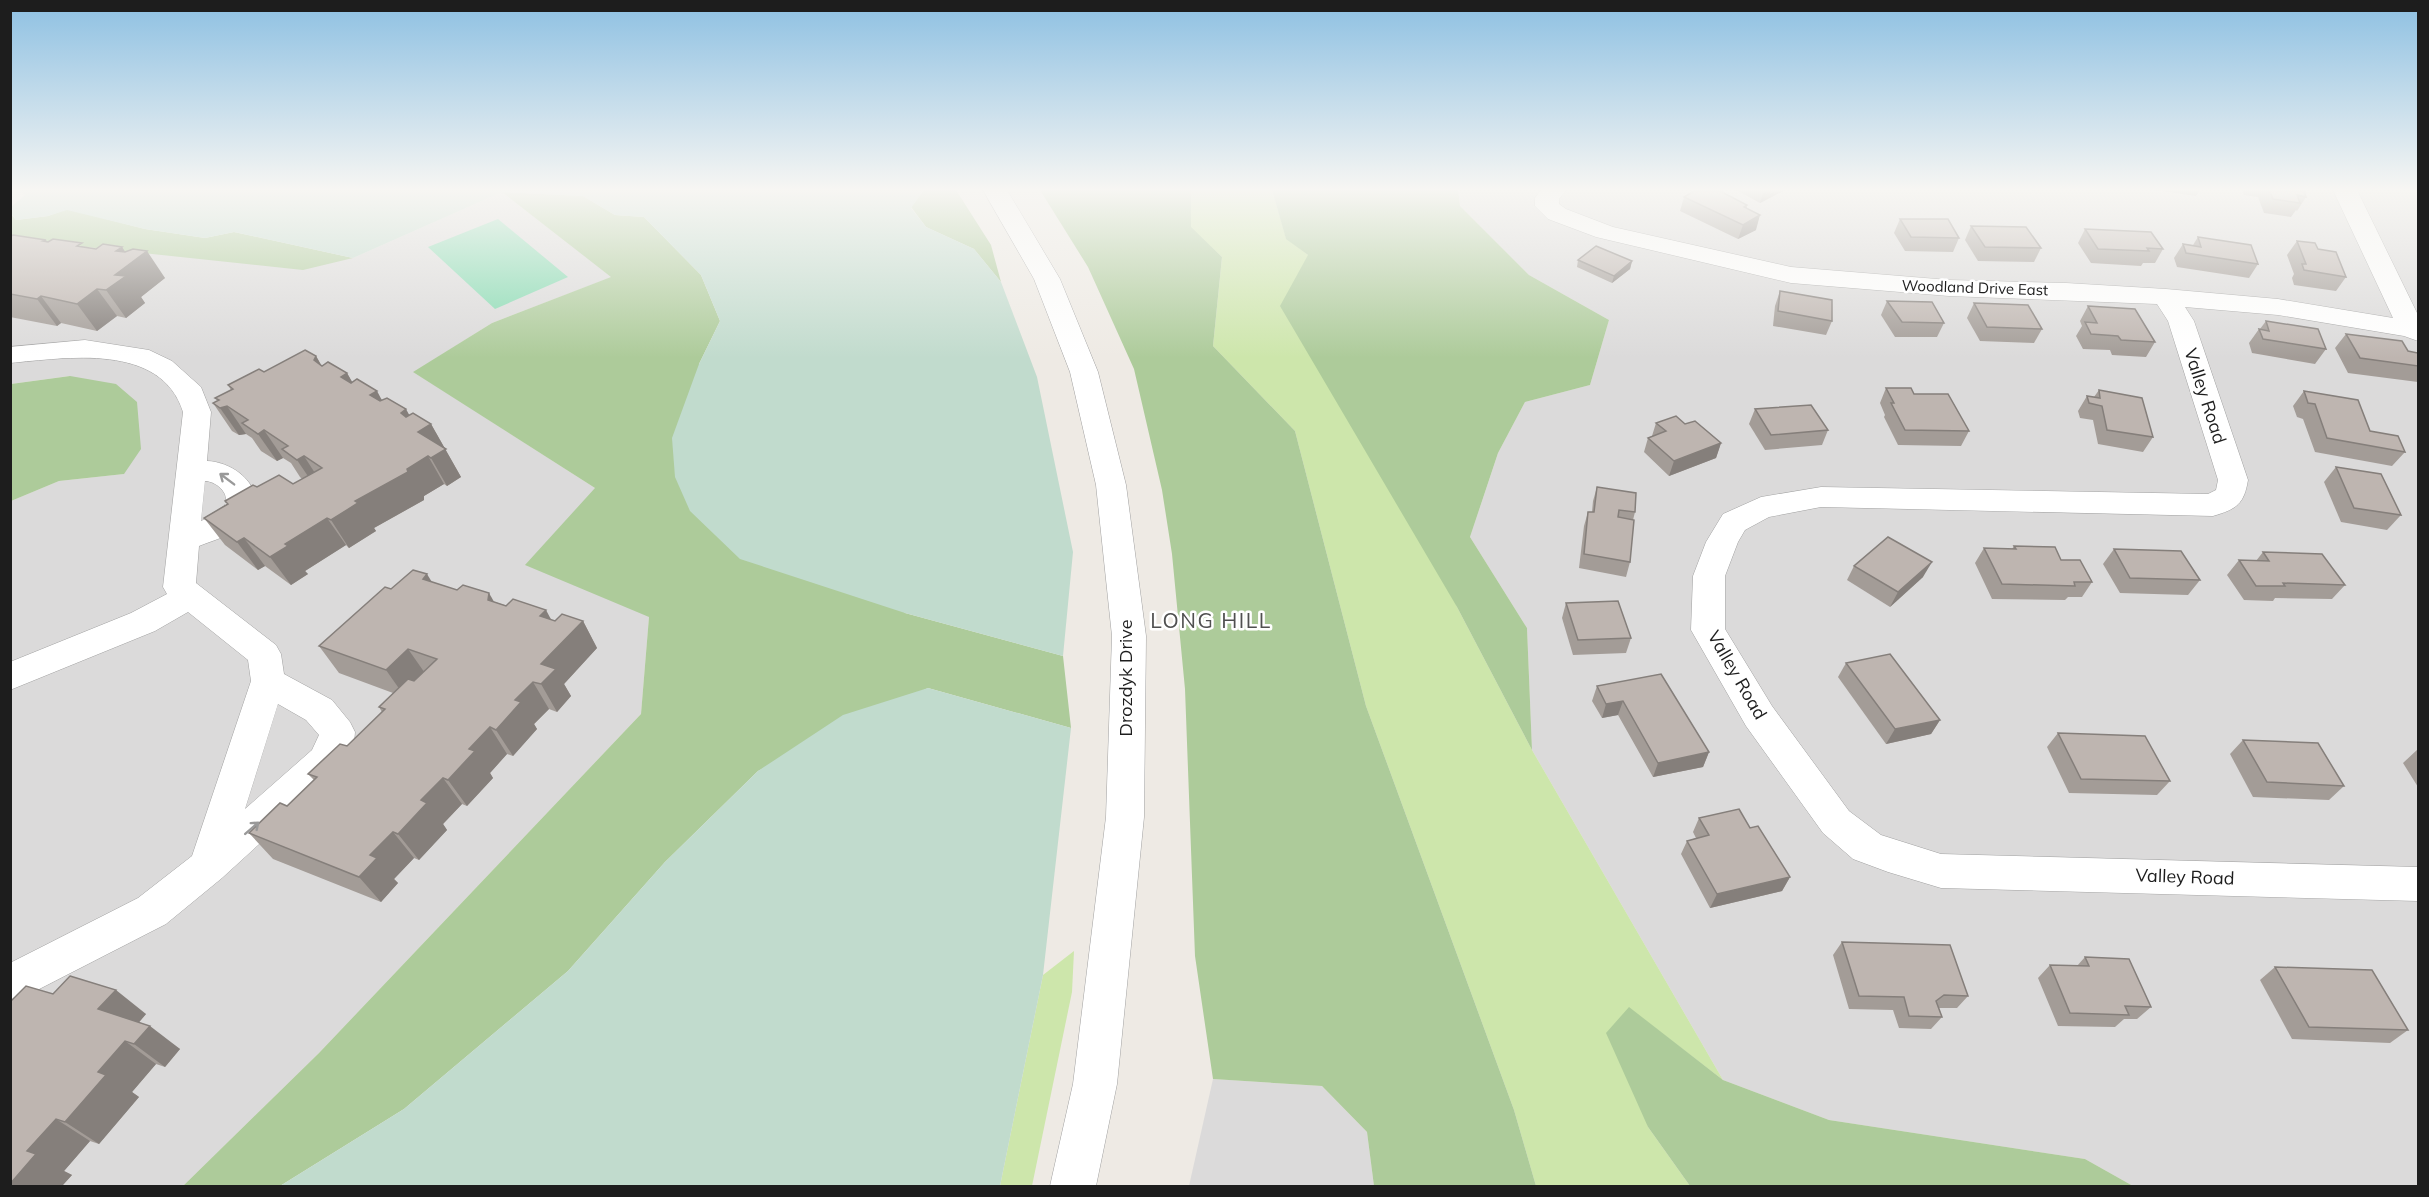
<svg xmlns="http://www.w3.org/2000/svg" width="2429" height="1197" font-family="Mulish,sans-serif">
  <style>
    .residential { fill: #dbdada }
    .grass { fill: #cde6ab }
    .forest { fill: #adcb9a }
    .wetland { fill: #c1dbcd }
    .pitch { fill: #85dab1 }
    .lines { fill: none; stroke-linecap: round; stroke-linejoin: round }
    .minor-casing { stroke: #a1a1a1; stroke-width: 1 }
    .minor { fill: #fff; fill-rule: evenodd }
    .wall { fill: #a39c97 }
    .shaded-wall { fill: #857f7b }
    .building { fill: #beb5b0; stroke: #857f7b; stroke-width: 1.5 }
    .oneway { stroke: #999 }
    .labels { text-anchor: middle; stroke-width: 5; stroke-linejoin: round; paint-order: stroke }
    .far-street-label { font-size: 15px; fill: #1d1d1d; stroke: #fff }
    .street-label { font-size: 18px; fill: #1d1d1d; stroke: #fff }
    .quarter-label { font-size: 21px; letter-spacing: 1.5px; fill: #505050; stroke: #fff }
  </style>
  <rect width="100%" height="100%" fill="#eeeae4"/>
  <g class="residential">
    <path d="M1458,190H2418V1186H2133L2085,1159L1829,1120L1723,1080L1532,750L1527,628L1470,537L1498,453L1525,402L1590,385L1609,320L1529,275L1460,206Z"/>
    <path d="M502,192L612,277L492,323L414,372L595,488L649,617L641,714L319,1053L183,1186H11V501L59,481L124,474L69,376L11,384V239L353,258Z"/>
    <path d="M1213,1079L1322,1086L1367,1132L1374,1186H1189Z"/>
  </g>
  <g class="grass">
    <path d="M1191,190H1272L1286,238L1308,255L1457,607L1532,750L1723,1080L1629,1008L1648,1127L1690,1186H1536L1514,1110L1366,706L1295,431L1213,346L1222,257L1190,227Z"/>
    <path d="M1074,951L1072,992L1032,1186H1000L1043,975Z"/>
  </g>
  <g class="forest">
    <path d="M924,190H956L991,245L1001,282L974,249L926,227L911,207Z"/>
    <path d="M1040,190H1191V227L1222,257L1213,346L1295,431L1366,706L1514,1110L1536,1186H1374L1367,1132L1322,1086L1213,1079L1195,956L1185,689L1172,554L1162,490L1134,369L1088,267Z"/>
    <path d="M1272,190H1458L1460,206L1529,275L1609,320L1590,385L1525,402L1498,453L1470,537L1527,628L1532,750L1457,607L1280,306L1308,255L1286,239Z"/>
    <path d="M502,192L583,196L615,215L644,217L701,275L720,321L699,364L905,613L1063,656L1071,728L928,688L758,771L665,862L568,971L404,1109L280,1186H183L319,1053L641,714L649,617L525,565L595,488L413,372L492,323L611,277Z"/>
    <path d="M67,209L145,229L205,238L234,232L353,258L303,270L11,239L10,213L16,220L48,216Z"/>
    <path d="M70,376L116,384L137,402L141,449L124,474L59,481L11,501V384Z"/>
    <path d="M1629,1007L1723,1080L1829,1120L2085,1159L2133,1186H1690L1648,1127L1606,1033Z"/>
  </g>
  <g class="wetland">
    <path d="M19,190H924L911,208L926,227L974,249L1001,282L1037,377L1073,552L1063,656L905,613L740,559L690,511L675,477L672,438L699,364L720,321L701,275L644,217L615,215L583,196L502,192L353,258L234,232L205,238L145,229L67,210L48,216L16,220L11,213V207L25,195Z"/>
    <path d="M928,688L1071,728L1043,975L1000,1186H280L404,1109L568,971L665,862L758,771L843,715Z"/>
  </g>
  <path class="pitch" d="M498,219L568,277L495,309L428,247Z"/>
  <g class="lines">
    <defs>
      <g id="minor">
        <path d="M983,190H1007L1060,279L1098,372L1126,485L1146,636L1144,817L1117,1084L1096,1186H1050L1073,1084L1106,817L1112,636L1096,485L1070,372L1034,279Z"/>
        <path d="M1541,190H1566L1559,199V204L1566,209L1613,227L1791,267L1949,280L2066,283L2166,289L2278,299L2393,318L2333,190H2357L2418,315V341L2404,336L2278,315L2185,307L2194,321L2248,480C2244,504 2237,509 2213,516L1821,507L1769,517L1745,530L1738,542L1725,576V629L1772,706L1849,811L1881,835L1941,854L2418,867V901L1941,888L1888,872L1853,859L1823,833L1746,726L1691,630L1693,576L1706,542L1723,514L1761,497L1821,487L2208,494L2216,490L2218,480L2168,321L2157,304L1949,296L1791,283L1596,237L1548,219L1535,206V198Z"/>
        <path d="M85,340L149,350L172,361L201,387L211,412L207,461C238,462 273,494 245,523C234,535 214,540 199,546L196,583L276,645L281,654L284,674L332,700L350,722L355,732L354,743L338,772L222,878L166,924L10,1004V963L138,898L192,856L251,681L248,660L188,612L155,631L10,690V662L131,613L167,594L163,587L183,412C161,342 66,358 10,363V347ZM205,481C217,481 233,496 223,508C218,514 208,518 201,521ZM278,704L306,720L319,735L312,750L245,809Z"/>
      </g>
    </defs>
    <use href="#minor" class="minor-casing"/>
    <use href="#minor" class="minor"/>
  </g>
  <g class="wall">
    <path d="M1736,190H1785L1760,203Z"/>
    <path d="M2155,190H2200L2196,196Z"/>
    <path d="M2242,190H2304L2306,197L2297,211L2296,210L2291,217L2264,213L2258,197L2244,195Z"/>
    <path d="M1684,197L1747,205V208L1756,230L1738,239L1680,211Z"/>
    <path d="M1900,219L1959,238L1953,252L1905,251L1894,233Z"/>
    <path d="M1971,226L2041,248L2034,262L1978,261L1965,240Z"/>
    <path d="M2085,229L2163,249L2155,263H2143L2141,266L2091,263L2078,243Z"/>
    <path d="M10,237L46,240L48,242L96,249L122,247L125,252L165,278L141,297L145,303L126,318L117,316L97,331L61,323L57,326L10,317Z"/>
    <path d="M2198,237L2258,264L2249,278L2177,267L2174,258L2183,244L2193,245Z"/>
    <path d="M2297,241L2318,249L2346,277L2336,291L2294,285L2292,278L2294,274L2287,255Z"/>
    <path d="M1578,260L1632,261L1630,269L1612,283L1577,267Z"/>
    <path d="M1780,291L1832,321L1826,335L1773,326L1775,306Z"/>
    <path d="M1887,301L1944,323L1937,337H1895L1881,315Z"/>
    <path d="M1974,303L2042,329L2034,343L1980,341L1967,318Z"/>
    <path d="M2088,306L2155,342L2146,357L2112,355L2110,350L2083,349L2076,336L2082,326L2080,321Z"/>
    <path d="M2266,321L2326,349L2315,364L2252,353L2249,343L2259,329H2260Z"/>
    <path d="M2346,334L2408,351L2418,353V382L2348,373L2335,348Z"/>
    <path d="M316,356L321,365L347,373L352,382L382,400L409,415L431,424L461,477L447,486L444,484L424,496V500L374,528L376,531L349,548L346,545L305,571L308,574L291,585L265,566L258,570L225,545L204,518L227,504L225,501L257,487L293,484L302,479L300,477L291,463L283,458L277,461L261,451L252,438L246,434L239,435L232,431L213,403L218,401L215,398L231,390L228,385L264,372Z"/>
    <path d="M1886,388L1914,394L1969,431L1961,446L1898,445L1884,417L1885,415L1880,403Z"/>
    <path d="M2099,390L2153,437L2143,452L2098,444L2093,420L2080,418L2078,411L2087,396L2094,397Z"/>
    <path d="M2304,391L2370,431L2405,452L2392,466L2315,452L2303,419L2297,417L2293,406Z"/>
    <path d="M1755,409L1828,430L1822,445L1765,450L1749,424Z"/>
    <path d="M1656,423L1685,424L1721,443L1716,458L1669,476L1644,452L1648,438L1652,436Z"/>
    <path d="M2336,467L2401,515L2387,530L2341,522L2324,482Z"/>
    <path d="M1597,487L1635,512L1633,520L1630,562L1626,577L1579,568L1584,526L1588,512H1592L1593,501Z"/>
    <path d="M2014,546L2061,560L2092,582L2082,597H2068L2065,600L1992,599L1975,563L1984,548L2012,549Z"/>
    <path d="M2114,549L2200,580L2188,595L2120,593L2103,564Z"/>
    <path d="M2263,552L2345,585L2332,599L2275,598L2273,601L2244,600L2227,575L2239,560L2256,561Z"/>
    <path d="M1854,566L1923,577L1890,607L1847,580Z"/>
    <path d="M432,582L555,621H583L597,648L564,684L571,696L557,712L549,709L534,724L537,729L513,756L507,754L490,773L493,778L467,806L462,804L443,824L447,830L419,860L414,858L394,879L398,883L381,902L273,859L249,833L287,806L314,780L308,774L347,746L382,712L379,707L393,693L339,673L319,646L391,589Z"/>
    <path d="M1566,603L1631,638L1626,653L1573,655L1562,618Z"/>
    <path d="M1846,663L1940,720L1931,734L1886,744L1838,677Z"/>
    <path d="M1597,686L1709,752L1703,767L1653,777L1618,715L1602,718L1592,701Z"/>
    <path d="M2058,733L2170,781L2157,795L2069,793L2047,747Z"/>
    <path d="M2243,740L2344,786L2329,800L2253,797L2230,754Z"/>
    <path d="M2418,749V787L2403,763Z"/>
    <path d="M1699,818L1750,828L1790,877L1782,891L1710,908L1681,854L1687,841L1696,838L1693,832Z"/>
    <path d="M1842,942L1968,996L1957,1008H1939L1942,1017L1931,1029L1899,1028L1893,1010L1849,1009L1833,955Z"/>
    <path d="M2085,957L2151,1007L2137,1019H2124L2115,1027L2058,1026L2038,978L2050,965L2077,966Z"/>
    <path d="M2275,967L2408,1030L2390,1043L2292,1039L2260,980Z"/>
    <path d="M53,994L146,1014L139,1022L180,1049L165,1067L156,1064L132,1092L139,1097L99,1144L90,1141L64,1171L72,1175L62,1186H10Z"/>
  </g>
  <g class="shaded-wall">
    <path d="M1764,190H1785L1760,203Z"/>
    <path d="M1760,215L1756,230L1738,239L1743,225Z"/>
    <path d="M122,247L132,262L147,251L165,278L141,297L145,303L126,318L106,290L115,275L116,251Z"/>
    <path d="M1632,261L1630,269L1612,283L1614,276Z"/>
    <path d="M97,289L117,316L97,331L77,304Z"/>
    <path d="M41,296L61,323L57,326L37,299Z"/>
    <path d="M316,356L332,384L314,360Z"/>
    <path d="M347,373L363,401L341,377Z"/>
    <path d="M377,391L392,419L370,395Z"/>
    <path d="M227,406L246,434L239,435L220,408Z"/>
    <path d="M406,409L418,431L431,424L461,477L447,486L431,458L401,413Z"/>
    <path d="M264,430L283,458L277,461L258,434Z"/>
    <path d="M1721,443L1716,458L1669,476L1674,461Z"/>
    <path d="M304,456L322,484L316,488L297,460Z"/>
    <path d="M428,456L444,484L424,496V500L374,528L376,531L349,548L331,520L355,501Z"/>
    <path d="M327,518L346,545L305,571L308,574L291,585L270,557L285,544Z"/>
    <path d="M244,538L265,566L258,570L237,542Z"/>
    <path d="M1932,562L1923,577L1890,607L1898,592Z"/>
    <path d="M427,574L444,602L423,579Z"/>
    <path d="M489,593L505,621L488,600Z"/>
    <path d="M546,610L561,638L540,616Z"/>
    <path d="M583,621L597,648L564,684L571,696L557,712L541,684V664Z"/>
    <path d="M408,649L427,676L405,697L386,670Z"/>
    <path d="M533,682L549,709L534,724L537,729L513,756L496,730L515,700Z"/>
    <path d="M1623,701L1618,715L1602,718L1606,704Z"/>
    <path d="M1940,720L1931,734L1886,744L1895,729Z"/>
    <path d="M490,727L507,754L490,773L493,778L467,806L448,780L469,749Z"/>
    <path d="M1709,752L1703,767L1653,777L1658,763Z"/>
    <path d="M443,778L462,804L443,824L447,830L419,860L398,834L421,800Z"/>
    <path d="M393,832L414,858L394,879L398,883L381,902L359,877L370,855Z"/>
    <path d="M1790,877L1782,891L1710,908L1717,894Z"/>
    <path d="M116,990L146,1014L130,1033L98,1009Z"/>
    <path d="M150,1026L180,1049L165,1067L134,1044Z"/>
    <path d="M125,1041L156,1064L132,1092L139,1097L99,1144L65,1122L98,1072Z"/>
    <path d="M56,1119L90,1141L64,1171L72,1175L62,1186H10V1184L27,1151Z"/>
  </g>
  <g class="building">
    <path d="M1696,190H1718L1747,205L1744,207L1760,215L1743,225L1684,197Z"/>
    <path d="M2269,190H2304L2306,197L2297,195L2300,203L2273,199Z"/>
    <path d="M1900,219H1948L1959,238L1911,237Z"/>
    <path d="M1971,226L2026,227L2041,248L1985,247Z"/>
    <path d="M2085,229L2151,232L2163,249L2147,248L2149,251L2098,249Z"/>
    <path d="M13,235L46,240L43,241L48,242L53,239L82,243L77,246L96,249L103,244L122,247L116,251L125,252L133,249L147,251L115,275L126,276L106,290L97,289L77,304L41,296L37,299L10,294V237Z"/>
    <path d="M2198,237L2251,245L2258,264L2186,253L2183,244L2201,247Z"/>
    <path d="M2297,241L2315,243L2318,249L2336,252L2346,277L2304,270L2302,264H2306Z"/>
    <path d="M1596,246L1632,261L1614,276L1578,260Z"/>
    <path d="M1780,291L1832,300V321L1778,311Z"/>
    <path d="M1887,301L1932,302L1944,323L1902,322Z"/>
    <path d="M1974,303L2028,305L2042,329L1987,327Z"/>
    <path d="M2088,306L2135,309L2155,342L2121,340L2118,336L2091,334L2085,322L2097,323Z"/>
    <path d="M2266,321L2318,329L2326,349L2263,339L2259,329L2269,331Z"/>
    <path d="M2346,334L2402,341L2408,351L2418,353V366L2360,358Z"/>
    <path d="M305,350L316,356L314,360L322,366L328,362L347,373L341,377L351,383L357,379L377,391L370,395L380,401L387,398L406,409L401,413L406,417L413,413L431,424L418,432L446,449L431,458L428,456L407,469L408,472L355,501L358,503L331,520L327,518L285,544L288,546L270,557L244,538L237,542L204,518L228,504L225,501L253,485L257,487L279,475L293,484L322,468L304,456L297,460L282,449L288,446L264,430L258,434L242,423L248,420L227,406L220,408L213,403L219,400L215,398L233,389L228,385L259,369L264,372Z"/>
    <path d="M1886,388H1911L1914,394H1948L1969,431L1905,430L1891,403H1894Z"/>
    <path d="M2099,390L2142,398L2153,437L2107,430L2102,406L2089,403L2087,396L2100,398Z"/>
    <path d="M2304,391L2358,400L2370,431L2398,436L2405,452L2327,438L2315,404L2308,403Z"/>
    <path d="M1811,405L1828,430L1771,435L1755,409Z"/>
    <path d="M1676,416L1685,424L1695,421L1721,443L1674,461L1648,438L1666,431L1656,423Z"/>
    <path d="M2336,467L2381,474L2401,515L2354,508Z"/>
    <path d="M1597,487L1636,493L1635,512L1619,510L1618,517L1634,520L1630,562L1584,554L1588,512H1594Z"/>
    <path d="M1888,537L1932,562L1898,592L1854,566Z"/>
    <path d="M2014,546L2055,547L2061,560H2080L2092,582H2074L2075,586L2002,584L1984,548L2016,549Z"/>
    <path d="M2114,549L2181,551L2200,580L2130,578Z"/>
    <path d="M2263,552L2322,554L2345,585L2283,583L2285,586H2256L2239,560L2269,561Z"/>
    <path d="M413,570L427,574L423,579L457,590L463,585L489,593L488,600L506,606L513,599L546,610L540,616L555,621L562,614L583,621L541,664L556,669L541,684L533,682L515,700L521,702L496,730L490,727L469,749L475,751L448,780L443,778L421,800L427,803L398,834L393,832L370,855L377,858L359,877L249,833L280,803L287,806L317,777L308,774L340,744L347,746L385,709L379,707L408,679L414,681L437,659L408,649L386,670L319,646L385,587L391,589Z"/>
    <path d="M1618,601L1631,638L1578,640L1566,603Z"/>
    <path d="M1890,654L1940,720L1895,729L1846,663Z"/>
    <path d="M1661,674L1709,752L1658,763L1623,701L1606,704L1597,686Z"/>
    <path d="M2058,733L2145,736L2170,781L2081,779Z"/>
    <path d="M2243,740L2318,743L2344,786L2267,782Z"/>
    <path d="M1739,809L1750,828L1758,826L1790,877L1717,894L1687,841L1709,835L1699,818Z"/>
    <path d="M1842,942L1950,945L1968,996L1944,995L1936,1001L1942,1017L1909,1016L1904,997L1859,996Z"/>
    <path d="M2085,957L2129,959L2151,1007L2125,1006L2129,1015L2070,1013L2050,965L2089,966Z"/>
    <path d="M2275,967L2372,970L2408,1030L2309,1027Z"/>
    <path d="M70,976L116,990L98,1009L150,1026L134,1044L125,1041L98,1072L106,1075L65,1122L56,1119L27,1151L36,1154L10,1184V1002L26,986L53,994Z"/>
  </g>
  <defs><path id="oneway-shaft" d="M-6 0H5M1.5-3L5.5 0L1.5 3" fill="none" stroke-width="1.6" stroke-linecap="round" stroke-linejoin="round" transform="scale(1.5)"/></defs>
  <g class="oneway">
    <use href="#oneway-shaft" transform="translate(227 479) rotate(-143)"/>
    <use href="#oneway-shaft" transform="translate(252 828) rotate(-41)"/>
  </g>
  <linearGradient id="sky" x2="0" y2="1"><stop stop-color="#8dc0e2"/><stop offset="0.53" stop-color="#f7f6f3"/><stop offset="1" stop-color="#f7f6f3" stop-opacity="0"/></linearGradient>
  <rect width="2429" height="358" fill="url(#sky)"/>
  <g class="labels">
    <g class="far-street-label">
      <text transform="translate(1975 288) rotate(2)" y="5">Woodland Drive East</text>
    </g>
    <g class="street-label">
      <text transform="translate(2205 396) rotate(72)" y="6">Valley Road</text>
      <text transform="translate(1737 675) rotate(60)" y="6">Valley Road</text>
      <text transform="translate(1126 678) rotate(-90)" y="6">Drozdyk Drive</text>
      <text transform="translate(2185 877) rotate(2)" y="6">Valley Road</text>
    </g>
    <g class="quarter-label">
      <text x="1211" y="628">LONG HILL</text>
    </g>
  </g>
  <rect width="2429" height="1197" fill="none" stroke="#1d1d1d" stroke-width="24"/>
</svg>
